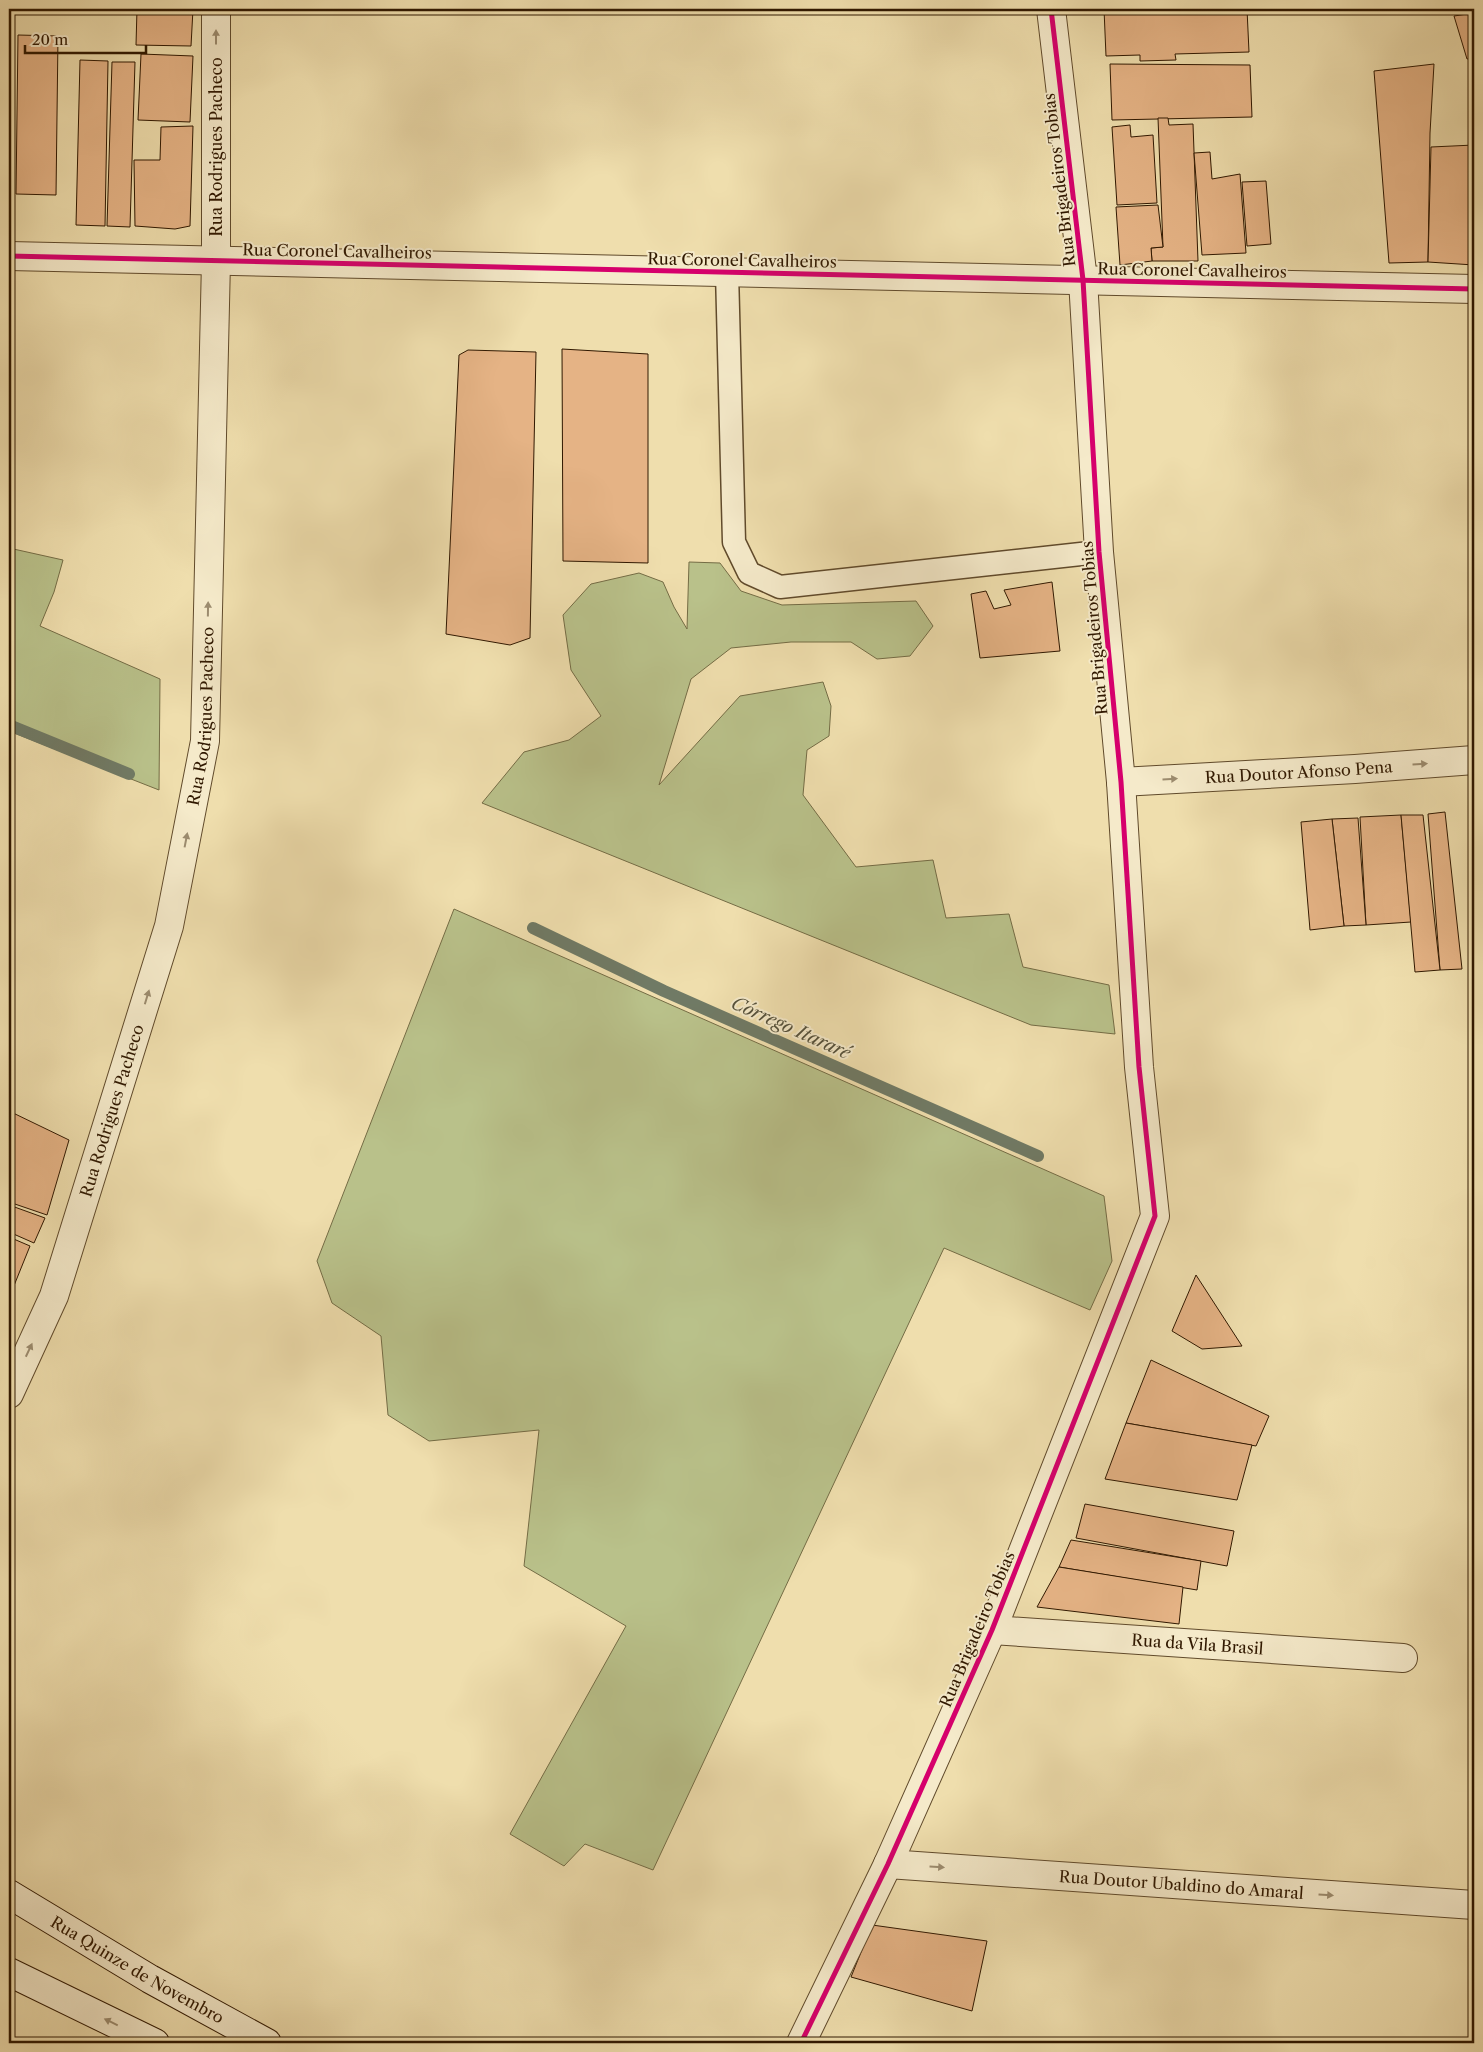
<svg xmlns="http://www.w3.org/2000/svg" width="1483" height="2052" font-family="'Libre Caslon Text',serif">
  <style>
    .green { fill: #b9c18a; stroke: #746c45 }
    .lines { fill: none; stroke-linecap: round; stroke-linejoin: round }
    .stream { stroke: #707a65; stroke-width: 12 }
    .building { fill: #e5b385; stroke: #301800 }
    .service-casing { stroke: #604a2b; stroke-width: 25 }
    .minor-casing { stroke: #604a2b; stroke-width: 30 }
    .secondary-casing { stroke: #301800; stroke-width: 30 }
    .service { stroke: #f5eaca; stroke-width: 22 }
    .minor { stroke: #f5eaca; stroke-width: 28 }
    .secondary { stroke: #f5eaca; stroke-width: 28 }
    .cycleway-casing { stroke: #f5eaca; stroke-width: 8 }
    .cycleway { stroke: #d6006c; stroke-width: 5 }
    .oneway { fill: #9c8c6f }
    .labels { text-anchor: middle; stroke-width: 4; stroke-linejoin: round; paint-order: stroke }
    .street-label { font-size: 16px; fill: #301800; stroke: #f5eaca }
    .water-label { font-size: 18px; font-style: italic; fill: #55513b; stroke: #f5eaca }
  </style>
  <rect width="100%" height="100%" fill="#efdead"/>
  <filter id="stains"><feTurbulence type="fractalNoise" baseFrequency=".004" numOctaves="4"/><feColorMatrix values="0 0 0 0 .2 0 0 0 0 .09 0 0 0 0 .02 0 0 0 .5 -.17"/></filter>
  <radialGradient id="worn" r=".72"><stop offset=".6" stop-color="#630" stop-opacity="0"/><stop offset="1" stop-color="#630" stop-opacity=".3"/></radialGradient>
  <g class="green">
    <path d="M9,548L63,560L54,592L40,626L160,679L159,790L9,731Z"/>
    <path d="M689,562L720,563L741,591L782,605L916,601L933,626L910,656L877,659L851,642H791L731,648L691,679L659,785L740,696L823,682L831,706L829,736L807,750L803,795L856,867L933,860L946,918L1009,914L1023,967L1109,985L1115,1034L1031,1025L482,803L524,752L569,740L601,716L571,670L563,615L591,584L639,573L663,582L674,607L687,629Z"/>
    <path d="M454,909L1104,1196L1112,1261L1090,1310L944,1248L653,1870L585,1844L564,1866L510,1834L626,1626L524,1566L539,1430L429,1441L388,1415L381,1336L332,1303L317,1261Z"/>
  </g>
  <g class="lines">
    <g class="stream">
      <path d="M9,725L129,774"/>
      <path d="M533,928L664,991L1038,1156"/>
    </g>
  </g>
  <g class="building">
    <path d="M137,9H193L191,46L136,45Z"/>
    <path d="M1104,9H1247L1249,52L1175,54L1176,60L1140,61V55L1106,56Z"/>
    <path d="M1474,13V58L1467,59L1454,16Z"/>
    <path d="M18,35L58,36L56,195L16,194Z"/>
    <path d="M141,54L193,56L190,122L138,120Z"/>
    <path d="M80,60L108,61L105,226L76,225Z"/>
    <path d="M112,62H135L130,227L107,226Z"/>
    <path d="M1110,64L1250,65L1252,117L1112,120Z"/>
    <path d="M1434,64L1430,133L1428,262L1389,263L1374,71Z"/>
    <path d="M1158,118H1168L1169,125L1193,124L1198,261H1152L1151,248L1163,247Z"/>
    <path d="M1130,125L1131,137L1153,135L1157,203L1117,205L1112,127Z"/>
    <path d="M193,126L190,226L175,229L135,226L134,160H160L161,127Z"/>
    <path d="M1474,145V265L1428,262L1431,147Z"/>
    <path d="M1210,152L1212,179L1240,174L1246,253L1202,255L1194,153Z"/>
    <path d="M1266,181L1271,244L1247,246L1242,182Z"/>
    <path d="M1158,205L1163,247L1151,248L1152,261L1120,265L1116,207Z"/>
    <path d="M562,349L648,354V563L563,561Z"/>
    <path d="M468,350L536,352L530,638L510,645L446,634L459,355Z"/>
    <path d="M1052,582L1060,651L980,658L971,594L986,591L994,609L1011,605L1004,590Z"/>
    <path d="M1445,812L1462,969L1440,970L1428,814Z"/>
    <path d="M1401,815L1411,922L1366,925L1360,817Z"/>
    <path d="M1401,815H1423L1440,970L1415,972Z"/>
    <path d="M1358,818L1366,925L1344,926L1332,819Z"/>
    <path d="M1332,819L1344,926L1310,930L1301,822Z"/>
    <path d="M9,1111L69,1140L47,1215L9,1202Z"/>
    <path d="M9,1205L45,1218L34,1243L9,1232Z"/>
    <path d="M9,1237L30,1246L9,1298Z"/>
    <path d="M1196,1275L1242,1346L1202,1349L1172,1331Z"/>
    <path d="M1151,1360L1269,1416L1256,1446L1126,1423Z"/>
    <path d="M1126,1423L1252,1445L1237,1500L1105,1479Z"/>
    <path d="M1085,1504L1234,1531L1227,1566L1076,1538Z"/>
    <path d="M1071,1540L1201,1561L1197,1590L1059,1567Z"/>
    <path d="M1059,1567L1183,1587L1179,1624L1037,1607Z"/>
    <path d="M872,1925L987,1941L972,2011L851,1977Z"/>
  </g>
  <g class="lines">
    <defs>
      <path id="service" d="M727,272L734,542L749,573L780,587L1099,552"/>
      <g id="minor">
        <path d="M9,256L1474,289"/>
        <path id="s1" d="M1121,782L1355,769L1474,760"/>
        <path id="s2" d="M9,1394L54,1296L169,926L205,741L216,261V9"/>
        <path id="s3" d="M992,1630L1403,1658"/>
        <path id="s4" d="M888,1864L1474,1905"/>
        <path d="M801,2043L888,1864L992,1630L1155,1216L1139,1067L1121,782L1099,552L1083,280L1051,9"/>
      </g>
      <g id="secondary">
        <path id="s5" d="M9,1894L150,1979L267,2043"/>
        <path d="M9,1972L155,2043"/>
      </g>
    </defs>
    <use href="#service" class="service-casing"/>
    <use href="#minor" class="minor-casing"/>
    <use href="#secondary" class="secondary-casing"/>
    <use href="#service" class="service"/>
    <use href="#minor" class="minor"/>
    <use href="#secondary" class="secondary"/>
    <defs>
      <g id="cycleway">
        <path d="M9,256L1474,289"/>
        <path d="M801,2043L888,1864L992,1630L1155,1216L1139,1067L1121,782L1099,552L1083,280L1051,9"/>
      </g>
    </defs>
    <use href="#cycleway" class="cycleway-casing"/>
    <use href="#cycleway" class="cycleway"/>
  </g>
  <defs><path id="oneway-solid" d="M-6-.8H1V-3.2L6.5 0L1 3.2V.8H-6Z" transform="scale(1.25)"/></defs>
  <g class="oneway">
    <use href="#oneway-solid" transform="translate(216 37) rotate(-90)"/>
    <use href="#oneway-solid" transform="translate(208 609) rotate(-89)"/>
    <use href="#oneway-solid" transform="translate(1420 764) rotate(-4)"/>
    <use href="#oneway-solid" transform="translate(1170 779) rotate(-3)"/>
    <use href="#oneway-solid" transform="translate(186 840) rotate(-79)"/>
    <use href="#oneway-solid" transform="translate(147 997) rotate(-73)"/>
    <use href="#oneway-solid" transform="translate(29 1350) rotate(-65)"/>
    <use href="#oneway-solid" transform="translate(937 1867) rotate(4)"/>
    <use href="#oneway-solid" transform="translate(1326 1895) rotate(4)"/>
    <use href="#oneway-solid" transform="translate(111 2022) rotate(-154)"/>
  </g>
  <g class="labels">
    <g class="street-label">
      <text transform="translate(216 147) rotate(-90)" y="6">Rua Rodrigues Pacheco</text>
      <text transform="translate(1059 180) rotate(-97)" y="6">Rua Brigadeiros Tobias</text>
      <text transform="translate(337 251) rotate(1)" y="6">Rua Coronel Cavalheiros</text>
      <text transform="translate(742 260) rotate(1)" y="6">Rua Coronel Cavalheiros</text>
      <text transform="translate(1192 270) rotate(1)" y="6">Rua Coronel Cavalheiros</text>
      <text transform="translate(1094 628) rotate(-95)" y="6">Rua Brigadeiros Tobias</text>
      <text dy="6" stroke="none"><textPath href="#s2" startOffset="708">Rua Rodrigues Pacheco</textPath></text>
      <text dy="6" stroke="none"><textPath href="#s1" startOffset="178">Rua Doutor Afonso Pena</textPath></text>
      <text dy="6" stroke="none"><textPath href="#s2" startOffset="302">Rua Rodrigues Pacheco</textPath></text>
      <text transform="translate(977 1629) rotate(-67)" y="6">Rua Brigadeiro Tobias</text>
      <text dy="6" stroke="none"><textPath href="#s3" startOffset="206">Rua da Vila Brasil</textPath></text>
      <text dy="6" stroke="none"><textPath href="#s4" startOffset="294">Rua Doutor Ubaldino do Amaral</textPath></text>
      <text dy="6" stroke="none"><textPath href="#s5" startOffset="149">Rua Quinze de Novembro</textPath></text>
    </g>
    <g class="water-label">
      <text transform="translate(791 1028) rotate(24)" y="6">Córrego Itararé</text>
    </g>
  </g>
  <rect width="1483" height="2052" fill="none" stroke="#efdead" stroke-width="30"/>
  <rect x="10" y="10" width="1463" height="2032" fill="none" stroke="#301800" stroke-width="2.5"/>
  <rect x="15" y="15" width="1453" height="2022" fill="none" stroke="#301800"/>
  <path d="M25 45v8h121v-8" fill="none" stroke="#301800" stroke-width="2.5"/>
  <text x="32" y="45" font-size="15" fill="#301800" stroke="#f5eaca" stroke-width="4" paint-order="stroke">20 m</text>
  <rect width="100%" height="100%" filter="url(#stains)"/>
  <rect width="100%" height="100%" fill="url(#worn)"/>
</svg>
